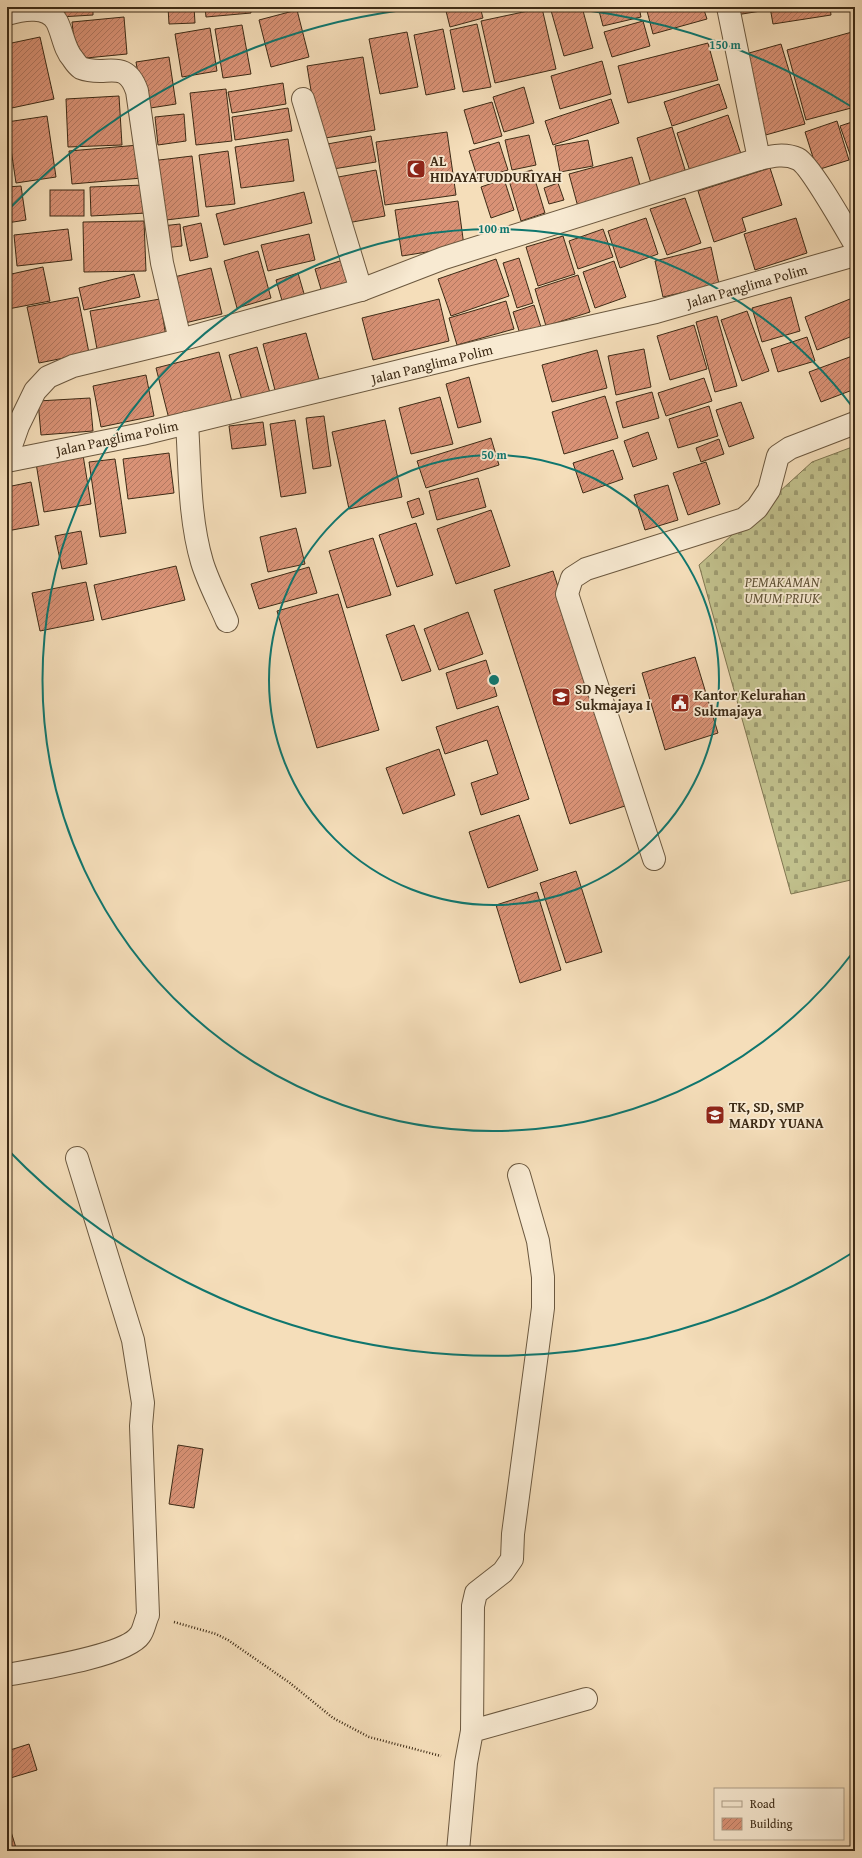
<svg xmlns="http://www.w3.org/2000/svg" width="862" height="1858" font-family="'Gentium Book Plus',serif">
  <style>
    .cemetery { fill: url(#cemetery-stones); stroke: #7f7651 }
    .building { fill: url(#building-hatch); stroke: #3d2b16 }
    .lines { fill: none; stroke-linecap: round; stroke-linejoin: round }
    .minor-casing { stroke: #6b583f; stroke-width: 24 }
    .path { stroke: #3d2b16; stroke-width: 2.5; stroke-dasharray: 1 2; stroke-linecap: butt }
    .minor { stroke: #f8ead2; stroke-width: 22 }
    .ring { fill: none; stroke: #0f766e; stroke-width: 2 }
    .labels { text-anchor: middle; stroke-width: 3.5; stroke-linejoin: round; paint-order: stroke }
    .poi-label { font-size: 14px; font-weight: bold; fill: #3d2b16; stroke: #f8ead2; text-anchor: start }
    .street-label { font-size: 14px; fill: #3d2b16; stroke: #f8ead2 }
    .park-label { font-size: 14px; font-style: italic; fill: #5e5034; stroke: #f8ead2 }
    .centre { fill: #0f766e; stroke: #f8ead2; stroke-width: 2 }
    .ring-label { font-size: 12px; text-anchor: middle; font-weight: bold; fill: #0f766e; stroke: #f8ead2; stroke-width: 3.5; stroke-linejoin: round; paint-order: stroke }
  </style>
  <defs>
    <pattern id="cemetery-stones" width="16" height="16" patternUnits="userSpaceOnUse"><rect width="16" height="16" fill="#c1c08c"/><path d="M2 7V4a2 2 0 0 1 4 0v3zM10 15v-3a2 2 0 0 1 4 0v3z" fill="#9e9c71"/></pattern>
    <pattern id="building-hatch" width="6" height="6" patternUnits="userSpaceOnUse"><rect width="6" height="6" fill="#d99276"/><path d="M-1 1l2-2M0 6l6-6M5 7l2-2" fill="none" stroke="#b17760"/></pattern>
  </defs>
  <rect width="100%" height="100%" fill="#f5deba"/>
  <filter id="stains"><feTurbulence type="fractalNoise" baseFrequency=".005" numOctaves="4"/><feColorMatrix values="0 0 0 0 .2 0 0 0 0 .09 0 0 0 0 .02 0 0 0 .5 -.17"/></filter>
  <radialGradient id="worn" r=".72"><stop offset=".6" stop-color="#630" stop-opacity="0"/><stop offset="1" stop-color="#630" stop-opacity=".3"/></radialGradient>
  <path class="cemetery" d="M855,446V879L791,894L699,565L812,462Z"/>
  <g class="building">
    <path d="M60,7H93V15L60,17Z"/>
    <path d="M168,7H194L195,23L169,24Z"/>
    <path d="M205,7H250L251,13L206,17Z"/>
    <path d="M445,7H480L483,18L450,27Z"/>
    <path d="M550,7H582L593,48L564,56Z"/>
    <path d="M598,7H639L641,17L603,26Z"/>
    <path d="M646,7H703L707,19L653,34Z"/>
    <path d="M735,7H767V10L736,15Z"/>
    <path d="M770,7H830L831,15L773,24Z"/>
    <path d="M542,8L556,69L495,83L481,21Z"/>
    <path d="M297,10L309,57L271,67L259,20Z"/>
    <path d="M124,17L127,54L76,59L72,22Z"/>
    <path d="M643,21L650,46L612,57L604,32Z"/>
    <path d="M477,24L491,87L463,92L450,30Z"/>
    <path d="M242,25L251,74L223,78L215,29Z"/>
    <path d="M210,28L217,71L182,77L175,34Z"/>
    <path d="M443,29L455,89L426,95L414,35Z"/>
    <path d="M407,32L418,87L380,94L369,39Z"/>
    <path d="M852,32L855,41V107L806,120L787,50Z"/>
    <path d="M40,37L54,99L7,109V44Z"/>
    <path d="M708,43L718,80L628,103L618,66Z"/>
    <path d="M781,44L805,124L762,136L742,55Z"/>
    <path d="M169,57L176,104L144,109L136,62Z"/>
    <path d="M363,57L375,130L319,139L307,66Z"/>
    <path d="M602,61L611,94L560,109L551,76Z"/>
    <path d="M283,83L286,104L232,113L228,92Z"/>
    <path d="M719,84L727,108L672,126L664,102Z"/>
    <path d="M524,87L534,123L504,132L493,97Z"/>
    <path d="M226,89L232,141L196,145L190,93Z"/>
    <path d="M119,96L122,145L68,147L66,99Z"/>
    <path d="M611,99L619,123L553,145L545,121Z"/>
    <path d="M492,102L502,136L474,144L464,110Z"/>
    <path d="M288,108L292,131L235,140L232,117Z"/>
    <path d="M184,114L186,141L158,145L155,117Z"/>
    <path d="M728,115L741,154L690,171L677,133Z"/>
    <path d="M47,116L56,177L16,183L7,122Z"/>
    <path d="M837,121L849,160L817,170L805,132Z"/>
    <path d="M855,121V162L853,163L840,126Z"/>
    <path d="M672,127L686,173L651,183L637,138Z"/>
    <path d="M447,132L456,195L385,205L376,142Z"/>
    <path d="M529,135L536,165L512,170L505,140Z"/>
    <path d="M371,136L376,162L327,170L322,145Z"/>
    <path d="M288,139L294,181L241,188L235,147Z"/>
    <path d="M588,140L593,166L560,172L555,146Z"/>
    <path d="M499,142L508,170L478,179L469,151Z"/>
    <path d="M139,145L142,178L72,184L69,151Z"/>
    <path d="M228,151L235,204L206,207L199,155Z"/>
    <path d="M192,156L199,216L158,221L151,161Z"/>
    <path d="M632,157L641,189L578,207L569,174Z"/>
    <path d="M770,168L782,205L742,218L746,231L714,242L698,191Z"/>
    <path d="M376,170L385,216L342,224L333,178Z"/>
    <path d="M532,170L545,213L521,221L508,177Z"/>
    <path d="M504,179L514,210L491,218L481,187Z"/>
    <path d="M558,183L564,200L549,204L544,188Z"/>
    <path d="M145,185L147,213L91,216L90,187Z"/>
    <path d="M21,186L26,220L7,223V187Z"/>
    <rect x="50" y="190" width="34" height="26"/>
    <path d="M304,192L312,223L224,245L216,214Z"/>
    <path d="M685,198L701,243L667,255L650,209Z"/>
    <path d="M458,201L464,246L402,256L395,210Z"/>
    <path d="M646,218L658,254L620,268L608,231Z"/>
    <path d="M796,218L807,253L755,270L744,234Z"/>
    <path d="M144,221L146,271L84,272L83,222Z"/>
    <path d="M201,223L208,257L190,261L183,227Z"/>
    <path d="M180,224L182,246L164,248L162,226Z"/>
    <path d="M68,229L72,260L17,266L14,235Z"/>
    <path d="M603,229L613,257L578,269L569,241Z"/>
    <path d="M309,234L315,260L268,271L261,245Z"/>
    <path d="M563,236L575,274L538,286L526,247Z"/>
    <path d="M7,238L10,266L7,267Z"/>
    <path d="M711,247L719,284L663,297L655,261Z"/>
    <path d="M258,251L271,298L237,308L224,261Z"/>
    <path d="M519,258L533,303L517,308L503,263Z"/>
    <path d="M346,259L354,286L323,296L315,269Z"/>
    <path d="M496,259L509,296L451,316L438,279Z"/>
    <path d="M614,261L626,297L595,308L583,272Z"/>
    <path d="M43,267L50,301L8,309L7,275Z"/>
    <path d="M211,268L222,314L181,324L170,278Z"/>
    <path d="M298,273L305,297L283,304L276,280Z"/>
    <path d="M134,274L140,297L84,310L79,288Z"/>
    <path d="M578,275L590,312L546,326L535,289Z"/>
    <path d="M78,297L89,353L39,363L27,307Z"/>
    <path d="M791,297L800,331L762,342L752,308Z"/>
    <path d="M160,299L166,337L97,349L90,311Z"/>
    <path d="M439,299L449,341L373,360L362,318Z"/>
    <path d="M850,299L855,313V335L817,350L805,317Z"/>
    <path d="M506,301L514,329L457,345L449,318Z"/>
    <path d="M534,305L541,327L520,334L513,312Z"/>
    <path d="M747,311L769,371L742,381L721,320Z"/>
    <path d="M717,316L737,386L715,392L696,322Z"/>
    <path d="M694,325L707,369L670,380L657,336Z"/>
    <path d="M306,333L320,383L276,394L263,344Z"/>
    <path d="M807,337L815,361L778,372L771,349Z"/>
    <path d="M257,347L270,393L242,400L229,355Z"/>
    <path d="M644,349L651,387L616,395L608,356Z"/>
    <path d="M597,350L607,388L552,402L542,365Z"/>
    <path d="M219,352L232,402L169,419L156,368Z"/>
    <path d="M855,355V389L821,402L809,372Z"/>
    <path d="M146,375L154,416L101,427L93,386Z"/>
    <path d="M469,377L481,422L458,428L446,384Z"/>
    <path d="M704,378L712,401L666,416L658,393Z"/>
    <path d="M652,392L659,418L623,428L616,402Z"/>
    <path d="M605,396L618,438L564,454L552,412Z"/>
    <path d="M440,397L453,444L411,454L399,408Z"/>
    <path d="M90,398L93,431L41,435L38,401Z"/>
    <path d="M741,402L754,438L729,447L716,410Z"/>
    <path d="M709,406L718,436L678,448L669,419Z"/>
    <path d="M324,416L331,466L313,469L306,418Z"/>
    <path d="M295,420L306,493L281,497L270,424Z"/>
    <path d="M385,420L402,497L349,509L332,432Z"/>
    <path d="M263,422L266,445L232,449L229,426Z"/>
    <path d="M648,432L657,459L633,467L624,441Z"/>
    <path d="M491,438L499,465L426,488L417,461Z"/>
    <path d="M719,439L724,454L701,462L696,448Z"/>
    <path d="M613,450L623,479L583,493L573,463Z"/>
    <path d="M169,453L174,493L128,499L123,459Z"/>
    <path d="M83,455L91,504L44,512L36,463Z"/>
    <path d="M115,459L126,533L100,537L89,462Z"/>
    <path d="M706,462L720,504L688,515L673,473Z"/>
    <path d="M478,478L486,507L437,520L429,491Z"/>
    <path d="M31,482L39,525L7,531V487Z"/>
    <path d="M668,485L678,520L645,530L634,495Z"/>
    <path d="M419,498L424,514L412,518L407,502Z"/>
    <path d="M491,510L510,566L456,584L437,529Z"/>
    <path d="M416,523L433,575L397,587L379,535Z"/>
    <path d="M296,528L305,564L268,572L260,537Z"/>
    <path d="M81,531L87,564L62,569L55,536Z"/>
    <path d="M373,538L391,595L347,608L329,551Z"/>
    <path d="M176,566L185,600L102,620L94,585Z"/>
    <path d="M309,567L317,593L259,609L251,584Z"/>
    <path d="M553,571L628,805L570,824L494,590Z"/>
    <path d="M86,582L94,620L40,631L32,593Z"/>
    <path d="M338,594L379,730L317,748L277,611Z"/>
    <path d="M468,612L483,654L439,670L424,629Z"/>
    <path d="M414,625L431,671L402,681L386,635Z"/>
    <path d="M695,657L718,733L665,750L642,673Z"/>
    <path d="M486,660L497,696L457,709L446,673Z"/>
    <path d="M498,706L529,799L481,815L471,783L498,774L487,740L445,754L436,727Z"/>
    <path d="M439,749L455,795L403,814L386,768Z"/>
    <path d="M519,815L538,870L488,888L469,832Z"/>
    <path d="M576,871L602,952L566,963L540,883Z"/>
    <path d="M537,892L561,970L520,983L496,905Z"/>
    <path d="M178,1445L203,1449L194,1508L169,1504Z"/>
    <path d="M29,1744L37,1770L7,1779V1751Z"/>
    <path d="M7,1822H8L17,1851H7Z"/>
  </g>
  <g class="lines">
    <defs>
      <g id="minor">
        <path d="M728,7L759,159"/>
        <path d="M7,14C23,9 48,5 57,22C63,34 64,49 73,59C75,62 78,66 81,68C106,78 125,57 137,91L162,263L180,340"/>
        <path d="M303,99L361,290"/>
        <path d="M187,423C190,469 189,518 202,562C208,582 219,602 227,621"/>
        <path d="M7,457L18,426L35,391L48,377L73,366L180,340L361,290L444,258L759,159C772,156 785,153 798,159C810,165 846,229 855,244"/>
        <path d="M7,461L142,434L478,352L656,312L855,255"/>
        <path d="M654,859L567,594L572,578L586,569L744,519L757,508L769,490L778,456L790,448L855,423"/>
        <path d="M7,1675C33,1670 126,1656 140,1635C144,1630 145,1621 148,1615L141,1426L143,1403L133,1340L77,1158"/>
        <path d="M472,1731L473,1606L476,1593L503,1572L512,1559L513,1534L543,1308V1277L538,1241L519,1175"/>
        <path d="M458,1851L466,1763L472,1731L586,1699"/>
      </g>
    </defs>
    <use href="#minor" class="minor-casing"/>
    <path class="path" d="M174,1622L216,1634L228,1640L290,1683L333,1718L369,1737L441,1756"/>
    <use href="#minor" class="minor"/>
  </g>
  <g class="ring">
    <circle cx="494" cy="680" r="225"/>
    <path d="M854 951A451 451 0 1 1 854 409"/>
    <path d="M852 1253A676 676 0 0 1 8 1150M8 210A676 676 0 0 1 429 7M559 7A676 676 0 0 1 852 107"/>
  </g>
  <defs>
    <symbol id="mosque-square" viewBox="-11 -11 22 22"><rect x="-9" y="-9" width="18" height="18" rx="4" fill="#8f2418" stroke="#f8ead2"/><path d="M3.5-4.9A6 6 0 1 0 3.5 4.9A5 5 0 1 1 3.5-4.9Z" fill="#fff"/></symbol>
    <symbol id="school-square" viewBox="-11 -11 22 22"><rect x="-9" y="-9" width="18" height="18" rx="4" fill="#8f2418" stroke="#f8ead2"/><path d="M0-5L7-2L0 1L-7-2ZM-4 1L0 2.5L4 1V4Q0 6-4 4Z" fill="#fff"/></symbol>
    <symbol id="civic-square" viewBox="-11 -11 22 22"><rect x="-9" y="-9" width="18" height="18" rx="4" fill="#8f2418" stroke="#f8ead2"/><path d="M-.6-6.5H3V-4.5H.6V-3L4-1V1h2V6H-6V1h2V-1L-.6-3ZM-1.2 2.5V6h2.4V2.5Z" fill="#fff"/></symbol>
  </defs>
  <g fill-rule="evenodd">
    <use href="#mosque-square" x="405" y="158" width="22" height="22"/>
    <use href="#school-square" x="550" y="686" width="22" height="22"/>
    <use href="#civic-square" x="669" y="692" width="22" height="22"/>
    <use href="#school-square" x="704" y="1104" width="22" height="22"/>
  </g>
  <g class="labels">
    <g class="poi-label">
      <text x="430" y="166">AL<tspan x="430" dy="16">HIDAYATUDDURIYAH</tspan></text>
      <text x="575" y="694">SD Negeri<tspan x="575" dy="16">Sukmajaya I</tspan></text>
      <text x="694" y="700">Kantor Kelurahan<tspan x="694" dy="16">Sukmajaya</tspan></text>
      <text x="729" y="1112">TK, SD, SMP<tspan x="729" dy="16">MARDY YUANA</tspan></text>
    </g>
    <g class="street-label">
      <text transform="translate(747 286) rotate(-16)" y="5">Jalan Panglima Polim</text>
      <text transform="translate(432 364) rotate(-14)" y="5">Jalan Panglima Polim</text>
      <text transform="translate(117 438) rotate(-12)" y="5">Jalan Panglima Polim</text>
    </g>
    <g class="park-label">
      <text x="782" y="587">PEMAKAMAN<tspan x="782" dy="16">UMUM PRIUK</tspan></text>
    </g>
  </g>
  <circle cx="494" cy="680" r="6" class="centre"/>
  <g class="ring-label">
    <text x="725" y="49">150 m</text>
    <text x="494" y="233">100 m</text>
    <text x="494" y="459">50 m</text>
  </g>
  <rect width="862" height="1858" fill="none" stroke="#f5deba" stroke-width="24"/>
  <rect x="8" y="8" width="846" height="1842" fill="none" stroke="#3d2b16" stroke-width="2"/>
  <rect x="12" y="12" width="838" height="1834" fill="none" stroke="#3d2b16"/>
  <rect x="714" y="1788" width="130" height="52" fill="#f8ead2" stroke="#ad9e87"/>
  <rect x="722" y="1801" width="20" height="6" fill="#f8ead2" stroke="#ad9e87"/>
  <text x="750" y="1808" font-size="12" fill="#3d2b16">Road</text>
  <rect x="722" y="1818" width="20" height="12" fill="url(#building-hatch)" stroke="#ad9e87"/>
  <text x="750" y="1828" font-size="12" fill="#3d2b16">Building</text>
  <rect width="100%" height="100%" filter="url(#stains)"/>
  <rect width="100%" height="100%" fill="url(#worn)"/>
</svg>
